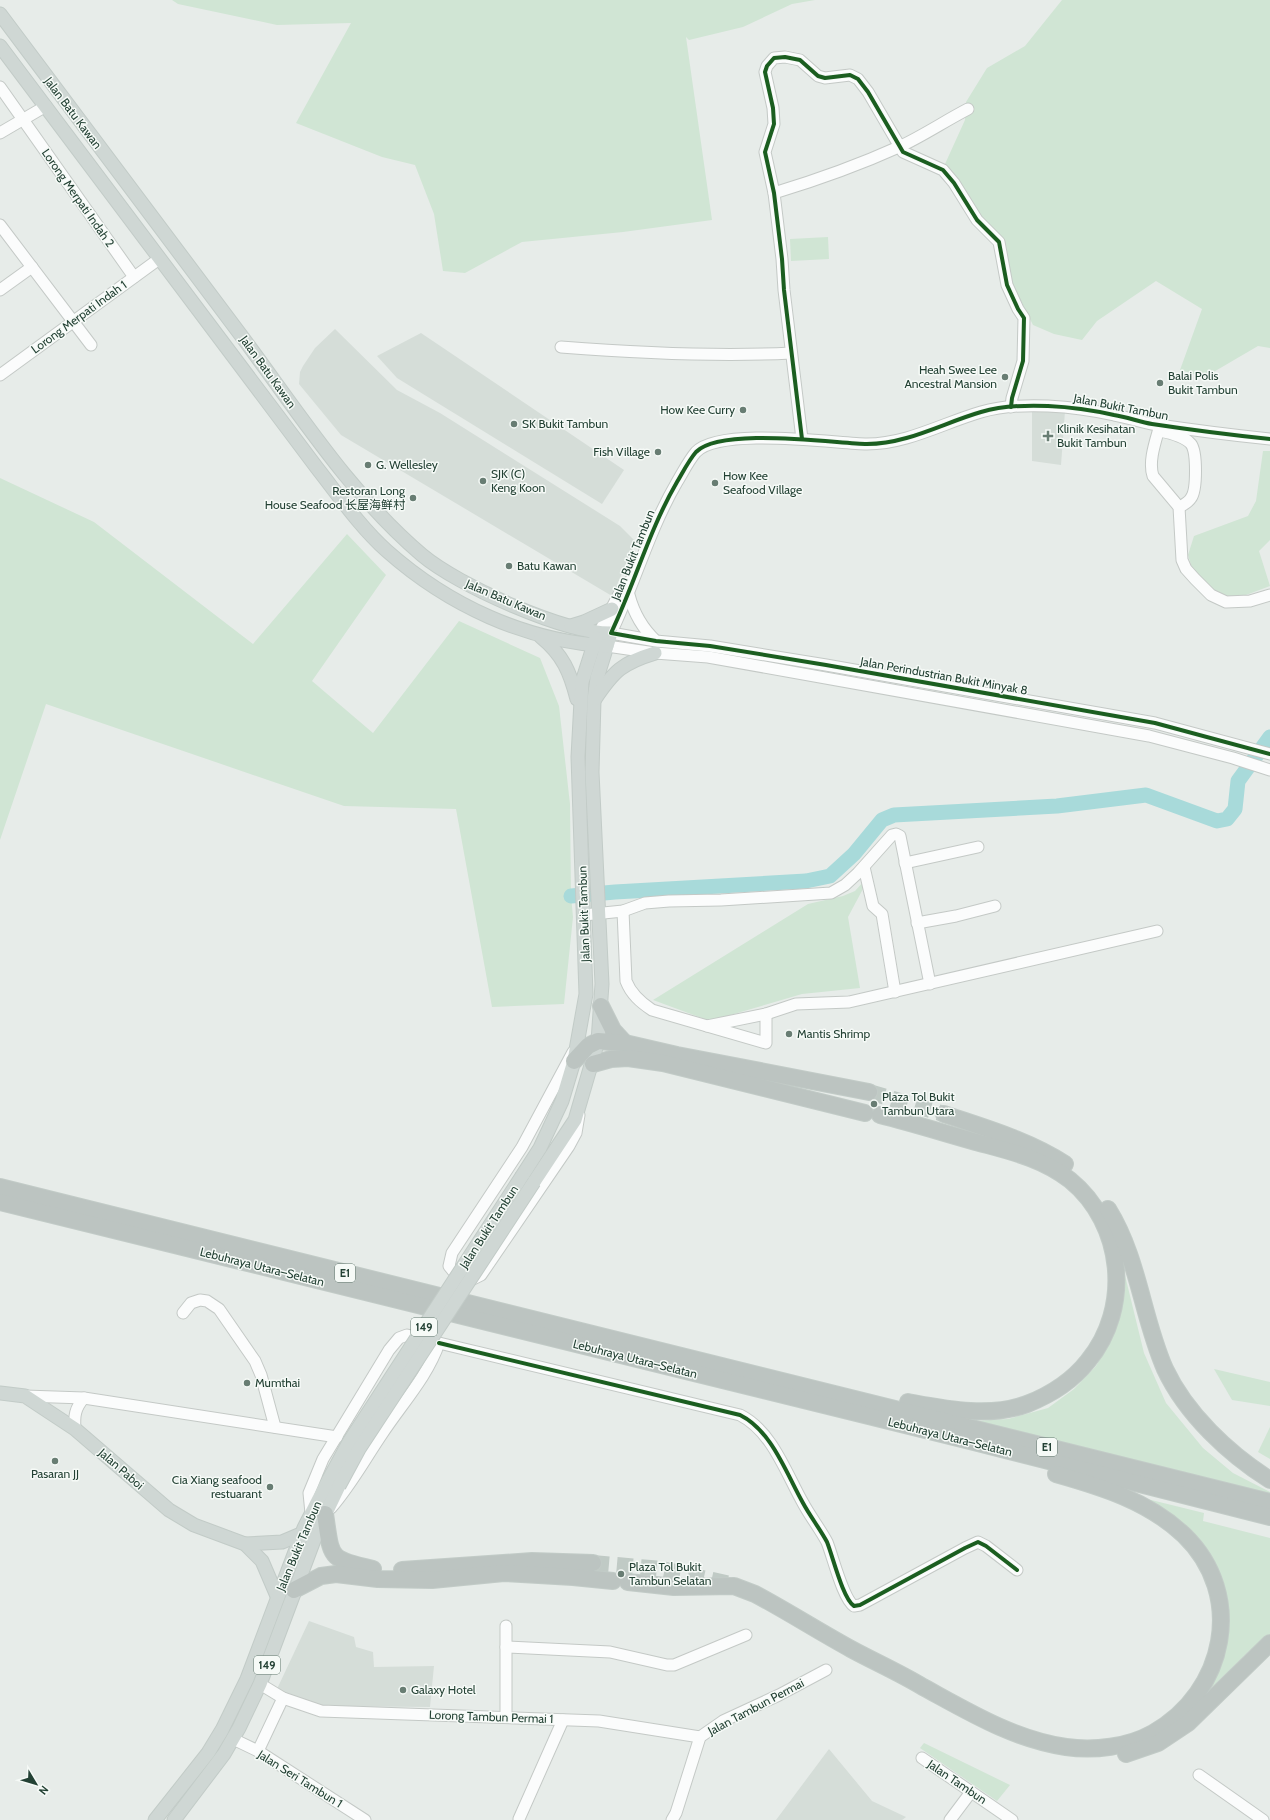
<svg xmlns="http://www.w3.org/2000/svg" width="1270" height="1820" font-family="Cabin,'Noto Sans SC',sans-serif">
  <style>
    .built { fill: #d5ddd8 }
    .green { fill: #d0e5d4 }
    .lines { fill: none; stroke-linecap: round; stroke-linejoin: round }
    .river { stroke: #a8dada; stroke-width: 15 }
    .highway-tunnel { stroke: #c0cac5; stroke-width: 16; stroke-dasharray: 16 8; stroke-linecap: butt }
    .minor-casing { stroke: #c4c9c6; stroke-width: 13 }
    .major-casing { stroke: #c2cbc7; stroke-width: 15 }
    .highway-casing { stroke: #c2cbc7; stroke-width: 18 }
    .minor { stroke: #fbfcfc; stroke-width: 11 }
    .major { stroke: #cfd7d4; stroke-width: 13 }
    .highway { stroke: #bcc4c1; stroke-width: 16 }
    .major-bridge-casing { stroke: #c2cbc7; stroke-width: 15; stroke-linecap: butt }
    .major-bridge { stroke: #cfd7d4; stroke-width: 13 }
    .cycleway-casing { stroke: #f6faf7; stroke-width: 6 }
    .cycleway { stroke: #1b5e20; stroke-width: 4 }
    .poi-dot { fill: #687d73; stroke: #f6faf7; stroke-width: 1.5 }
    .labels { text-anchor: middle; stroke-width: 3; stroke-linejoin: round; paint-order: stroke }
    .shield { fill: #f6faf7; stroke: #62786e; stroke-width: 1 }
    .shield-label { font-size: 11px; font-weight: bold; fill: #234134 }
    .street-label { font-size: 12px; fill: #234134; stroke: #f6faf7 }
    .poi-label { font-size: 12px; fill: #234134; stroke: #f6faf7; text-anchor: start }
  </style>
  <rect width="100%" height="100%" fill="#e7ece9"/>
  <g class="built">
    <path d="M335,329L397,390L440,413L620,526L636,542L612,596L341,435L299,384L300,372L303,366L315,348Z"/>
    <path d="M421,333L624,470L602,504L397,378L377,356Z"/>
    <path d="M1032,409L1065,411L1061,465L1032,461Z"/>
    <path d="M309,1621L354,1637L356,1647L373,1652L374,1667L434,1666L430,1707L320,1706L277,1689Z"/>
    <path d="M829,1749L872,1801L906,1817L902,1820H776Z"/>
  </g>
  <g class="green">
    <path d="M172,0H815L792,4L743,27L689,40L686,37L712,220L623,232L522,242L465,273L443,271L434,214L415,165L382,157L296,123L351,23L277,25L178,4Z"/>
    <path d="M1062,0H1270V348L1258,346L1205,377L1180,370L1202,309L1156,281L1097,321L1082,340L1054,334L1033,325L1008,275L1006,245L981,216L945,164L965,120L966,102L987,68L1025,46Z"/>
    <path d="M828,237L829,259L791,261L790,239Z"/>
    <path d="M1263,451H1270V540L1259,551L1270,586L1238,598L1225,597L1215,591L1192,568L1188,555L1194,536L1248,516L1256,501Z"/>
    <path d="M0,478L94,522L253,644L347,534L386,575L312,681L373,733L459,621L540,658L559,706L570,804L571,896L573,917L564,1004L492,1007L456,809L344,806L46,704L0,840Z"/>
    <path d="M872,872L848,917L860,988L802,994L710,1021L653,1000L808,904L843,896L855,891Z"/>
    <path d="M1121,1259L1144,1353L1166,1403L1203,1448L1233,1473L1270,1492V1494L973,1421L1008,1419L1048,1408L1074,1389L1096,1366L1113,1336L1123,1303Z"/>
    <path d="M1214,1369L1270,1382V1406L1232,1400Z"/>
    <path d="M1270,1427V1459L1258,1452Z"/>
    <path d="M1139,1497L1204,1513L1203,1521L1270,1538V1634L1248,1652L1201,1698L1216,1670L1215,1569Z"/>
    <path d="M924,1743L1010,1785L997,1801L920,1748Z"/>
  </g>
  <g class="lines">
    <path class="river" d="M571,896L615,892L806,881L830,876L854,854L882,820L894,815L1057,806L1146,795L1217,821L1227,819L1235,809L1238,781L1270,737"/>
    <g class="highway-tunnel">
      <path d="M869,1092L944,1114"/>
      <path d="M593,1563L662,1569L730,1584"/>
    </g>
    <defs>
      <g id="minor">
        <path d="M0,87L134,277"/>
        <path d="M0,133L46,106"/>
        <path d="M774,193C817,180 859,165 901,146C924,135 945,121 968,109"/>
        <path d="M0,225L91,345"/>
        <path d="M0,290L32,267"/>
        <path d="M561,347C638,353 714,357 791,353"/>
        <path d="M0,375L159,259"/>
        <path d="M1160,425C1156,440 1148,461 1153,476L1179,507L1182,560L1186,569L1195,579L1211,595L1226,602L1250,601L1270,595"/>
        <path d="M1160,431C1170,433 1184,436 1191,444C1197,452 1197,490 1191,498C1188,503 1183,505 1179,507"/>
        <path d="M802,439L784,290L782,259L774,193L765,152L774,124L773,108L765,72L767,66L774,58L785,57L800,60L818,76L825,78L850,75L858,79L868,92L903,152L943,170L954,183L977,220L999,242L1007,285L1018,309L1024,318L1023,361L1012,398L1011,407"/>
        <path d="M1270,439C1231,435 1192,430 1152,424C1140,422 1127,417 1114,415C1092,410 1070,407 1048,406C1026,405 1002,406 981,412C943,423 907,444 867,444C832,443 721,427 696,452C689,460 683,472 677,482C649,530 635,583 611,633L656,641L710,646L826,665L1155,723L1270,754"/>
        <path d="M629,595C634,614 642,628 656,641"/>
        <path d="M599,633L620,592L631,580"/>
        <path d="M607,646L655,653L708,657L1149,736L1233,758L1270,770"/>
        <path d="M905,863L978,847"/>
        <path d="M864,867L873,906L882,914L895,992"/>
        <path d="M623,911L626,981C631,994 640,1002 652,1010L766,1043V1014"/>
        <path d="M584,915L623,911L645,903L669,901L721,900L831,893L845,885L858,873L892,835L896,834L900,836L930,984"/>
        <path d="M917,923L956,916L995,906"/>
        <path d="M707,1026L766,1014L796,1004L849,1002L1157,931"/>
        <path d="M573,1052L522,1147L452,1253L449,1266L457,1276L467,1282L481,1275L569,1146L576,1133L579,1115"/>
        <path d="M183,1313L191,1303L200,1300L207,1301L219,1309L255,1361L261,1375L275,1427"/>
        <path d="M439,1343L740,1415C772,1431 786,1473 803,1503C810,1516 820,1529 827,1542C833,1557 843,1599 854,1606L860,1605L965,1548L978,1542L986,1546L1017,1570"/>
        <path d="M25,1396L84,1398L337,1437"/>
        <path d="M75,1429C74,1416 75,1408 84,1398"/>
        <path d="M311,1513L309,1493L323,1459L389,1350L399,1338L407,1335L439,1343C428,1376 401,1405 382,1434C365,1459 351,1485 331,1508"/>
        <path d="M506,1626V1717"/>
        <path d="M506,1647L610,1652L667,1665H674L746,1635"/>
        <path d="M260,1684L283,1698L321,1711L599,1721L700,1737"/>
        <path d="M233,1739L258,1751L365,1820"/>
        <path d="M258,1751L283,1698"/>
        <path d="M922,1758L1012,1820"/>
        <path d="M1199,1775L1263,1820"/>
        <path d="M519,1819L563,1720"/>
        <path d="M672,1820L676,1813L700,1737L723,1721L779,1695L826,1670"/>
        <path d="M950,1820L971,1792"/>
      </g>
      <g id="major">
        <path d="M0,14C79,121 160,227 240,334C297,410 349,493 422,555C459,586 564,633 611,633L597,678L594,700L592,772L602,984L598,1041L575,1120L534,1182"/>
        <path d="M0,46L317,468C339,496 360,527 387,551C448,605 525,641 607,646"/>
        <path d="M571,626L584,622L612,609"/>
        <path d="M541,637C563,655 570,672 577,699"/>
        <path d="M595,699C614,671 622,663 655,653"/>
        <path d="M522,1176L540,1148L562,1101L574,1061L586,994L578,757L582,682L596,638"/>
        <path d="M0,1393L25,1396L75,1429L169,1510L194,1525L245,1544L262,1561L277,1596"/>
        <path d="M245,1544L282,1542L301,1534"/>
        <path d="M155,1820L208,1753L222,1730L247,1679L304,1528L329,1479"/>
        <path d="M174,1820L224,1754L239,1728L260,1684L317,1532L339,1486"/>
      </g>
      <g id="highway">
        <path d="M601,1006L613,1030L625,1043"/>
        <path d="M574,1061L588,1046L598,1041L625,1043L677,1055L869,1092"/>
        <path d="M593,1064L611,1059L628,1058L663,1063L865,1113"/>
        <path d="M944,1114C985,1128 1028,1140 1065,1164"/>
        <path d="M880,1115C912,1123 944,1133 976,1142C1009,1151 1042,1158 1070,1180C1124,1224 1132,1308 1088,1361C1073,1380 1050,1395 1027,1404C989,1418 946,1409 908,1402"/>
        <path d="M0,1187L1270,1502"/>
        <path d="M0,1202L970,1441L1270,1517"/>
        <path d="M1108,1209C1139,1259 1142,1317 1165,1369C1186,1414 1229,1454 1270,1480"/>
        <path d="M325,1514C332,1559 327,1558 373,1569"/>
        <path d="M402,1570L532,1561L593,1563"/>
        <path d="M628,1582L674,1587L734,1586L755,1594C787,1611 818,1631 851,1649C875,1662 900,1673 923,1687C969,1712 1013,1739 1066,1747C1094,1751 1128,1747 1153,1733C1226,1692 1246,1595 1184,1535C1148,1501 1102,1487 1056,1474"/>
        <path d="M294,1590L321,1576L336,1574L378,1579L432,1580L504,1573L573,1577L613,1581"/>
        <path d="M1126,1754L1158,1743L1188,1723L1270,1643"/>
      </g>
    </defs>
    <use href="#minor" class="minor-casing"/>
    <use href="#major" class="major-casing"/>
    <use href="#highway" class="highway-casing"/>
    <use href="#minor" class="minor"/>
    <use href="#major" class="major"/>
    <use href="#highway" class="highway"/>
    <defs>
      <g id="major-bridge">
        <path d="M329,1479L349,1442L522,1176"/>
        <path d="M339,1486L359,1449L534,1182"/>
      </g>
    </defs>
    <use href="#major-bridge" class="major-bridge-casing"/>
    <use href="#major-bridge" class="major-bridge"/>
    <defs>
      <g id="cycleway">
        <path d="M802,439L784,290L782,259L774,193L765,152L774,124L773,108L765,72L767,66L774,58L785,57L800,60L818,76L825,78L850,75L858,79L868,92L903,152L943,170L954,183L977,220L999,242L1007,285L1018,309L1024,318L1023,361L1012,398L1011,407"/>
        <path d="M1270,439C1231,435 1192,430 1152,424C1140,422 1127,417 1114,415C1092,410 1070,407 1048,406C1026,405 1002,406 981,412C943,423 907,444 867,444C832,443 721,427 696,452C689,460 683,472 677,482C649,530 635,583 611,633L656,641L710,646L826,665L1155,723L1270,754"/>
        <path d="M439,1343L740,1415C772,1431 786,1473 803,1503C810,1516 820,1529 827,1542C833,1557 843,1599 854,1606L860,1605L965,1548L978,1542L986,1546L1017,1570"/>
      </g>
    </defs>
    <use href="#cycleway" class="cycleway-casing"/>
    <use href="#cycleway" class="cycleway"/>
  </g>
  <g class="poi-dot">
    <circle cx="1005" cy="377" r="4"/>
    <circle cx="1160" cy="383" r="4"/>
    <circle cx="743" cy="410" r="4"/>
    <circle cx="514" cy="424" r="4"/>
    <path d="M1046 430h4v4h4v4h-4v4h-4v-4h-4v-4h4z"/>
    <circle cx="658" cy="452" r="4"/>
    <circle cx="368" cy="465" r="4"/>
    <circle cx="483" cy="481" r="4"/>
    <circle cx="715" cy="483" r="4"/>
    <circle cx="413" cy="498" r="4"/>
    <circle cx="509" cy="566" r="4"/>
    <circle cx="789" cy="1034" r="4"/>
    <circle cx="874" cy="1104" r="4"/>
    <circle cx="247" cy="1383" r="4"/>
    <circle cx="55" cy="1461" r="4"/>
    <circle cx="270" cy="1487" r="4"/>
    <circle cx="621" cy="1574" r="4"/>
    <circle cx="403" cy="1690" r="4"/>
  </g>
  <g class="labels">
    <g class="shield">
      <rect x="335" y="1264" width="20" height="18" rx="3"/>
      <rect x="411" y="1318" width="26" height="18" rx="3"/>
      <rect x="1037" y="1438" width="20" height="18" rx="3"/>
      <rect x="254" y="1656" width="26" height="18" rx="3"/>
    </g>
    <g class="shield-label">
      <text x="345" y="1277">E1</text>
      <text x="424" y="1331">149</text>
      <text x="1047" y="1451">E1</text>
      <text x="267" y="1669">149</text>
    </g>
    <g class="street-label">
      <text transform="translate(73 113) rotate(53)" y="4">Jalan Batu Kawan</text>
      <text transform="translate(78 198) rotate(55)" y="4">Lorong Merpati Indah 2</text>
      <text transform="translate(79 317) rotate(-36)" y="4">Lorong Merpati Indah 1</text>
      <text transform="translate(268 372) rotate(54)" y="4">Jalan Batu Kawan</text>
      <text transform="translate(1121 407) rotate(11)" y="4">Jalan Bukit Tambun</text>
      <text transform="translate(633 555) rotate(-68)" y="4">Jalan Bukit Tambun</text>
      <text transform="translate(506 600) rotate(23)" y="4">Jalan Batu Kawan</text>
      <text transform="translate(944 676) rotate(10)" y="4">Jalan Perindustrian Bukit Minyak 8</text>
      <text transform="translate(584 914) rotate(-92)" y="4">Jalan Bukit Tambun</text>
      <text transform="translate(489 1227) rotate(-57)" y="4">Jalan Bukit Tambun</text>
      <text transform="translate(262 1267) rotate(14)" y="4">Lebuhraya Utara–Selatan</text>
      <text transform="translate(635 1359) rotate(14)" y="4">Lebuhraya Utara–Selatan</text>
      <text transform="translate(950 1437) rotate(14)" y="4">Lebuhraya Utara–Selatan</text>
      <text transform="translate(121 1469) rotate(41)" y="4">Jalan Paboi</text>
      <text transform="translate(299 1546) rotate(-67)" y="4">Jalan Bukit Tambun</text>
      <text transform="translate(756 1707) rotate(-28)" y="4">Jalan Tambun Permai</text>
      <text transform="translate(491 1717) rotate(2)" y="4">Lorong Tambun Permai 1</text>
      <text transform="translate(300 1779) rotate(32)" y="4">Jalan Seri Tambun 1</text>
      <text transform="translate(957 1782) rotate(34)" y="4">Jalan Tambun</text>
    </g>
    <g class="poi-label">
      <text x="997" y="374" text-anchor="end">Heah Swee Lee<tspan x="997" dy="14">Ancestral Mansion</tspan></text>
      <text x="1168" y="380">Balai Polis<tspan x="1168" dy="14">Bukit Tambun</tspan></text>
      <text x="735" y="414" text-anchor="end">How Kee Curry</text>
      <text x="522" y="428">SK Bukit Tambun</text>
      <text x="1057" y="433">Klinik Kesihatan<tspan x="1057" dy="14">Bukit Tambun</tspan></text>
      <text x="650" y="456" text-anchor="end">Fish Village</text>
      <text x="376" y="469">G. Wellesley</text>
      <text x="491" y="478">SJK (C)<tspan x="491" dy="14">Keng Koon</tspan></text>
      <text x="723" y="480">How Kee<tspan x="723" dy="14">Seafood Village</tspan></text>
      <text x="405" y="495" text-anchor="end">Restoran Long<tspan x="405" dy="14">House Seafood 长屋海鲜村</tspan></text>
      <text x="517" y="570">Batu Kawan</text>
      <text x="797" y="1038">Mantis Shrimp</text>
      <text x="882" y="1101">Plaza Tol Bukit<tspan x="882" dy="14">Tambun Utara</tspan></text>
      <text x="255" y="1387">Mumthai</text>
      <text x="55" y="1478" text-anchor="middle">Pasaran JJ</text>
      <text x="262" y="1484" text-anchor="end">Cia Xiang seafood<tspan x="262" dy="14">restuarant</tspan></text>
      <text x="629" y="1571">Plaza Tol Bukit<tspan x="629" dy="14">Tambun Selatan</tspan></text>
      <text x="411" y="1694">Galaxy Hotel</text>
    </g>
  </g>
  <g transform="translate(36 1784) rotate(128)" stroke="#f6faf7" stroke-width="3" paint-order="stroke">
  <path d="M0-3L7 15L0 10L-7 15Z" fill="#234134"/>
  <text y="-6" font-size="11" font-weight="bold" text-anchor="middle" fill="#234134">N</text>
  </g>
</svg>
